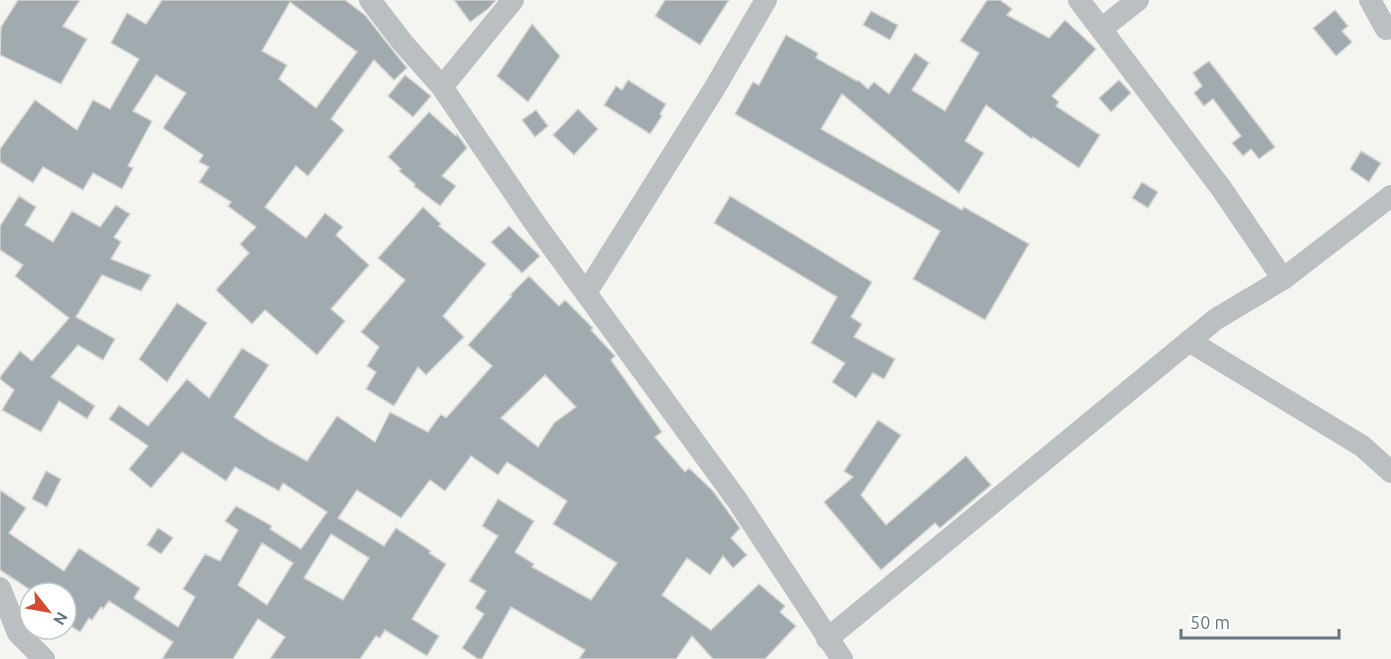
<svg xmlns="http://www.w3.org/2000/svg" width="1391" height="659" viewBox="0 0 1391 659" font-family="Ubuntu,sans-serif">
<rect width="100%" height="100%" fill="#f4f4f0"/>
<g fill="#a1aaae" stroke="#d5d5d3" stroke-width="1.5" fill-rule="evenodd">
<path d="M18,0h62l-17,26 24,13 -26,45 -61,-29 1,-28z"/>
<path d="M162,0h183l20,15 42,53 -13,12 -20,-20 -43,59 13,11 -36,46 -12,-10 -31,41 41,31 19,-25 18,14 -7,8 33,30 -38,44 14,12 -28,34 -52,-45 -13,14 -36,-34 33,-37 -9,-9 16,-17 -28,-21 3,-4 -32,-20 10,-15 -10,-5 4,-7 -40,-27 23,-35 -30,-18 -23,36 19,10 -24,45 5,2 -11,21 -29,-16 -10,17 -40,-23 -10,16 -33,-21v-13l35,-49 42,30 16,-30 17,9 29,-50 -28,-16 16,-30 19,11zM290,2l67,50 -41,56 -37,-29 8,-14 -25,-14z"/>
<path d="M454,0h42l-8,9 -18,13z"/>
<path d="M665,0h64l-29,45 -45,-29z"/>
<path d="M987,0h13l12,9 -5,6 42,23 16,-18 31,29 -44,47 7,6 -3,4 44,29 -21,33 -46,-31 -1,2 -46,-34 -21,36 19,12 -25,40 -117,-99 -21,35 141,81 2,-3 65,37 -44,76 -72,-41 27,-48 -205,-117 18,-32 6,3 27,-50 32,18 -2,5 41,23 1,-1 10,9 6,-7 15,12 26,-41 14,10 -17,27 33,21 34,-58 -19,-12z"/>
<path d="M1335,10l13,16 -6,5 10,11 -16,14 -23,-28z"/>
<path d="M871,11l27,14 -8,15 -27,-15z"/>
<path d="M532,24l28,32 -32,46 -31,-26z"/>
<path d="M1209,61l66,86 -16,12 -8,-10 -8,7 -11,-13 9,-7 -28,-37 -9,7 -10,-13 8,-7 -9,-13z"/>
<path d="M405,75l26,21 -18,21 -25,-21z"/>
<path d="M628,80l38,24 -6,10 2,2 -12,18 -46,-29 12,-19 6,4z"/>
<path d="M1119,80l12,13 -20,19 -12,-14z"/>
<path d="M578,109l20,20 -24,26 -21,-20z"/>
<path d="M536,110l12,16 -13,11 -13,-17z"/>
<path d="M429,112l27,24 1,-2 10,14 -25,28 14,10 -16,20 -26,-20 1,-2 -16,-13 2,-2 -13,-12z"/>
<path d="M1361,151l20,12 -12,19 -19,-13z"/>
<path d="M1142,182l16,10 -10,16 -16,-10z"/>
<path d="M19,196l17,11 -11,18 28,17 19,-31 28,16 16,-22 14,9 -16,23 7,5 -10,17 40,16 -10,16 -39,-16 -26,42 39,22 -12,21 -25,-15 -27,32 44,29 -8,13 -28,-18 -18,31 -39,-22 12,-20 -14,-11v-2l20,-26 12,10 37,-43 -54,-42 8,-11 -23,-15v-24z"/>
<path d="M730,196l142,86 -21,35 11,7 -8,13 41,22 -11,20 -11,-6 -17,25 -24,-16 13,-19 -34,-20 26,-46 -123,-74z"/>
<path d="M423,207l18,17 -2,2 47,38 -43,52 21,21 -38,38 -8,-8 -24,39 -28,-17 10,-17 -9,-6 12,-19 -18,-15 44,-52 -27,-22z"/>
<path d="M509,226l31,30 -18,17 -31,-31z"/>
<path d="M529,276l30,30 6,-6 28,28 -2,2 24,26 -4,4 51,72 -7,5 30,35 4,-4 24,23 27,37 -9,10 16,17 -14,13 -10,-12 -13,19 -23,-17 -25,37 49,35 48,-46 26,22 -5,6 16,14 -31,33h-52l-21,-23 -16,23h-97l6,-9 -74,-43 -29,52h-4l-16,-11 22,-34 -9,-6 11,-17 -17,-10 29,-45 -16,-10 16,-27 36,22 -19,31 19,12 -2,3 59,33 26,-37 -64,-39 14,-23 -60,-39 -9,13 -27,-19 -26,35 -15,-11 -29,38 -44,-28 -19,28 46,28 12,-18 35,23 -2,2 17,11 -34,55 27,17 -12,20 -42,-26 -5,8 -4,-2 -16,23h-90l15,-22 -27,-18 -25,40h-71l11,-17 -64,-41 -6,8 -2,-2 -9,13 -3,-2 -9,14 -14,-9v-30h-31l-35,-23v-80l26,18 -17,25 55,38 15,-23 61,40 -6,10 44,29 17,-30 -12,-8 22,-35 15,7 18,-31 -13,-9 11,-15 36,20 -2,3 31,20 26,-37 -44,-29 -4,8 -44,-24 -9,14 -44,-29 -31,36 -22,-19 19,-23 -39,-27 10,-14 29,21 39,-47 22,19 33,-50 27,17 -35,52 35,23 38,21 30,-45 38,26 15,-30 38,20 13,-18 5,4 46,-52 -24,-21 44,-49 -2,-1zM545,375l31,32 -22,16 -16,24 -37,-29zM331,534l38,24 -26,42 -39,-22zM262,543l31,20 -26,42 -29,-20z"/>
<path d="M177,303l30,20 -40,59 -28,-23z"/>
<path d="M878,420l23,15 -40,60 25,30 80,-69 25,29 -51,43 -5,-5 -54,47 -57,-68 29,-25 -9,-6z"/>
<path d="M46,471l15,8 -14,28 -15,-8z"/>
<path d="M158,528l15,10 -12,16 -14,-9z"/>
</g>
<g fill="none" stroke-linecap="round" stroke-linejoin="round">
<g stroke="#bbbfc2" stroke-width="22">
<path d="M370,0l33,43 39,44 92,135 203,278 105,159"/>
<path d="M1079,0l142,188 62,91"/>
<path d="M1370,0l16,29 5,-1"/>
<path d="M1101,29l37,-29"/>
<path d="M442,87l71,-87"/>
<path d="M586,293l128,-204 52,-89"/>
<path d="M1189,341l173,105 29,26"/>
<path d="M0,588l18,45 26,26"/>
<path d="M827,639l389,-320 67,-40 108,-83"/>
</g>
</g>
<g transform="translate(48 611) rotate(121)"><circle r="28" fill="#ffffff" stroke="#c1c8cc" stroke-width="1.5"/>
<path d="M0-4.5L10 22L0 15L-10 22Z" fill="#d54b2f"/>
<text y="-9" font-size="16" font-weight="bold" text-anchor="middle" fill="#65757f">N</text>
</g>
<path d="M1181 629v9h158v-9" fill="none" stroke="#65757f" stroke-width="3"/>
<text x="1190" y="629" font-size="18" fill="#65757f" stroke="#ffffff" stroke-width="4.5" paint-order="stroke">50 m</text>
</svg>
